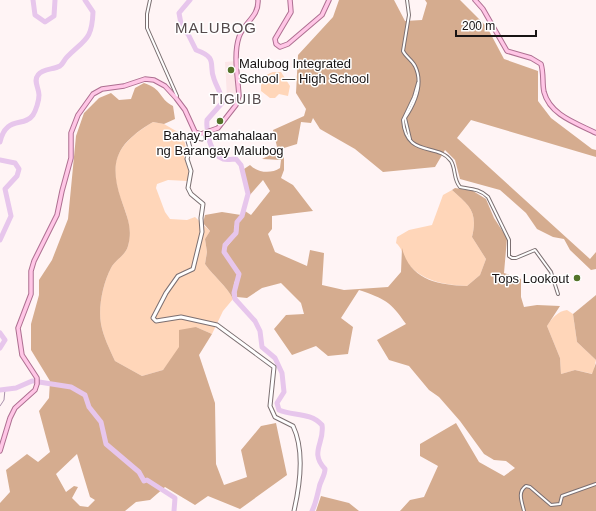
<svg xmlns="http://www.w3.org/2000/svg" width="596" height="511" viewBox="0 0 596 511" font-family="Arial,sans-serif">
<rect width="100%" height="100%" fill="#fff4f5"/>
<path fill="#fce6e8" d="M236,61l1,35 -10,1 -2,-35z"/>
<g fill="#ffd6b9">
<path d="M273,72h8l9,14 -2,10 -9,-2 -4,4h-5l-9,-7c0,-12 1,-15 12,-19z"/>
<path d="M153,122l11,2 19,11 3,13 -3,5 6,19 -1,9 -20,-1 -11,4 -1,4 9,24 5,7 17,1 8,-3 15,14 -5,8 2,13 -2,12c9,13 21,21 28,35l-10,12 -11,23 -16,-7 -33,43 -21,6 -27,-15c-5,-11 -12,-25 -14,-37 -3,-17 2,-41 10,-56 4,-8 15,-13 17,-22 4,-16 0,-28 -6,-44 -15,-40 -5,-58 31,-80z"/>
<path d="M452,190c18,16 26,22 20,47l14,22 -6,16 -13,11c-23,-1 -46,-5 -60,-24 -5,-7 -4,-13 -11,-19l1,-6 12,-7 23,-5 11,-30z"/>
<path d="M567,310l6,4 4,28 19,18 -3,14 -18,-4 -14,4 -1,-16 -13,-32c5,-8 11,-15 20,-16z"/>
</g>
<g fill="#d5ac8f" fill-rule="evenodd">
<path d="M339,0h55l11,21 17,-1 5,-17 -2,-3h35l27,27 17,32 34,12v30l13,17 41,31 4,1v7l-125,-37 -14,18 133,121 6,-7v17l-5,1 -21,-20 -6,-11 -11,-2 -16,-8 -11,-16 -26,-23 -40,-11 -5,-19 -10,-10 -10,17 -52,5 -28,-23 -35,-20 -7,-11 -2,5 -10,-1 -4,22 -13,4v22l-3,8 12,7 20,26 -41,5v13l-4,5 7,18 32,14 3,-16 14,3 -2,32 22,5 44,-3 13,-15 1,-24c8,32 36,37 65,38l13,-11 6,-16 -14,-22c6,-25 -2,-31 -20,-47l3,-2 18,3 13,8 8,19 13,20 -3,35 17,6v18l3,10 13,-2 23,1 -13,20 13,32 1,16 14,-4 17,4 4,-11v148h-196l10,-11 14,-3 14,-31 -18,-10v-12l36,-21 23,39 25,14 11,-8 -9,-7 -12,-1 -10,-6 -24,-33 -21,-24 -10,-7 -20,-24 -20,-6 -12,-20 29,-16c-16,-23 -21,-25 -47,-34l-18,28 12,9 -5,27 -20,2 -12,-10 -24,9 -18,-26 12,-14 18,-1 -3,-11 -20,-20 -19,5 -15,10 -10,-1 -1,-8 5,-14 -16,-23 1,-4 12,-15 1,-11 6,-11 6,4 19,-24 -7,-11 -14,16 -4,-13 -1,-14 6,-4c8,8 21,9 30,3l1,-8 -19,-1 16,-8 -5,-21 31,-14 2,-7 -10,-16 2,-38 35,-38z"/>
<path d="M144,83c19,6 14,15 29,23l2,13 -11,5 -11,-2c-35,21 -45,38 -32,77 6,18 12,29 7,47 -2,9 -13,14 -17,22 -8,15 -13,39 -10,56 2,12 9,26 14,37l27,15 21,-6 16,-23v-17l17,-3 16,7 -13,21 16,48 1,61 8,21 23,-8 -6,-27 20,-24 15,-3 11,52 -47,34 -32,-13 -13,9 -30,-18 -15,13 -14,2 -11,9h-125v-8l10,-11 -4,-22 21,-16 11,8 12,-10 -11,-41 10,-13 1,-17 -19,-31v-26l8,-29v-15l13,-20 16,-41 8,-83 8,-23 15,-15 12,-5 8,7 12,-1 4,-11zM77,454l13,43 5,3 -7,7 -8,-1 -8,-8 6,-11 -4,-1 -8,6 -10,-18z"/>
<path d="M222,212l19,3 -7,12 1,6 -11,12 -1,7 16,22 -5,9 -1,16c-7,-14 -19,-22 -28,-35l2,-12 -2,-13 5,-8 -7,-8 2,-8z"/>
<path d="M596,295v65l-19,-18 -4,-28z"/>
<path d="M321,496l28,7 10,8h-43z"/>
</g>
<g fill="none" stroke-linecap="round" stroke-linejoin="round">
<g stroke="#a991ab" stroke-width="1">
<path d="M0,161h1"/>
<path d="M0,406l4,-6 1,-11"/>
</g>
<g stroke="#e7c6ec" stroke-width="5">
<path d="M33,0l2,15 10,7 9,-6 1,-16"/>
<path d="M190,0l-11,13 3,16 6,5 8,16c23,8 12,15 18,29 3,9 8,14 8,24l-15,17c-1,12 3,34 16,39 4,1 9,0 13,0l5,6 7,29 -6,22 -5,6 -1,11 -11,12 -1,7 15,22 -5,19 1,6 20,22 5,10 2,16 13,11 7,15 2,19 -7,11 2,7c14,6 31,2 43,15 3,18 -13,27 3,44 0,7 -5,12 -6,19 -2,8 -3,15 -7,23"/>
<path d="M0,142c6,-27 24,-14 33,-27 3,-5 6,-14 6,-20 0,-7 -6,-14 -1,-20 5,-7 15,-5 22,-9 3,-2 4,-6 7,-9 18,-18 25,-17 26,-45l-8,-12"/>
<path d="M0,160l15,3 4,6 -2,7 -12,13 6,27 -11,24"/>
<path d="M0,333l5,7 -5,8"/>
<path d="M39,382l32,5 14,8 4,12 12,15 5,22 33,28 5,9 3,-1 28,18 -1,13"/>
<path d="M0,390l16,-2 16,-7h4"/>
</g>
<defs>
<g id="minor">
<path d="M150,0l-3,14v14l30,68"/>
<path d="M407,0l2,15 -6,36c3,6 9,9 12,15 9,18 0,37 -10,52l5,21"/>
<path d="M418,83l-4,14 -11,23c3,39 35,22 48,41 5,8 2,18 9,26 11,2 20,2 28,10l21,43v16l3,2h4l19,-8 16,22 7,22"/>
<path d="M524,511c-2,-9 -7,-19 2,-25l4,1 21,18 9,-1 2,-8 34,-12"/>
</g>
<path id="tertiary" d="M201,134l1,5 -11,-2 -3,4 2,7 -3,11 4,12 -3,17 3,6 12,10 -2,14 1,14 -9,37 -15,7 -12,17 -13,25 3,3 25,-4 36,8 57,42 -4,39 5,11 18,9c12,25 7,59 1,85"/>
<g id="primary">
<path d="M290,0l1,12 -16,27 1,5 4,3 8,-3 34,-29 7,-15"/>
<path d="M475,0l8,9 24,42 24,7 10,6c3,10 1,19 3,28 6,23 32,31 52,41"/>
<path d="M0,451l10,-33 5,-10 20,-18 2,-6v-6l-15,-23 -4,-27 13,-34v-23l3,-10 23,-46 5,-24 9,-33v-25l7,-18 15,-21 9,-5 22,-3 21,-7 9,1 11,6 11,12 9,12 10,22 6,2 17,-6 18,-23 3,-9c-1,-18 -6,-41 0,-59 5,-15 20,-20 19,-37"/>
</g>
</defs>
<use href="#minor" stroke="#7b6f71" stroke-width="4"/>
<use href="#tertiary" stroke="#7b6f71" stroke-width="5"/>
<use href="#primary" stroke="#ae6f91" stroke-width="5.5"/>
<use href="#minor" stroke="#fff" stroke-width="2"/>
<use href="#tertiary" stroke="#fff" stroke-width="3"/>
<use href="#primary" stroke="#ffc6e6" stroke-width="3.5"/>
</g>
<g fill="#537329" stroke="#fff" stroke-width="1.5">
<circle cx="231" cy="70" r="4"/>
<circle cx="220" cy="121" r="4"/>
<circle cx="577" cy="278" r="4"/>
</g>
<g text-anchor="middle" stroke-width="3" stroke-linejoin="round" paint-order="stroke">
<g font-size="13" fill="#181414" stroke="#fff" text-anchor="start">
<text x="239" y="68">Malubog Integrated<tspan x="239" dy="15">School — High School</tspan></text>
<text x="220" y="140" text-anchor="middle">Bahay Pamahalaan<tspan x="220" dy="15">ng Barangay Malubog</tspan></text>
<text x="569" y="283" text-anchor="end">Tops Lookout</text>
</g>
<g font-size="14" letter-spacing="1" fill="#554a4c" stroke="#fff">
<text x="236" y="104">TIGUIB</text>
</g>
<g font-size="15" letter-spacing="1" fill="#554a4c" stroke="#fff">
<text x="216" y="33">MALUBOG</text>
</g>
</g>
<path d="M456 30v6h80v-6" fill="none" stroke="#181414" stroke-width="2"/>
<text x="462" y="30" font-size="12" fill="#181414" stroke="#ffffff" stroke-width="3" paint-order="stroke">200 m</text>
</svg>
